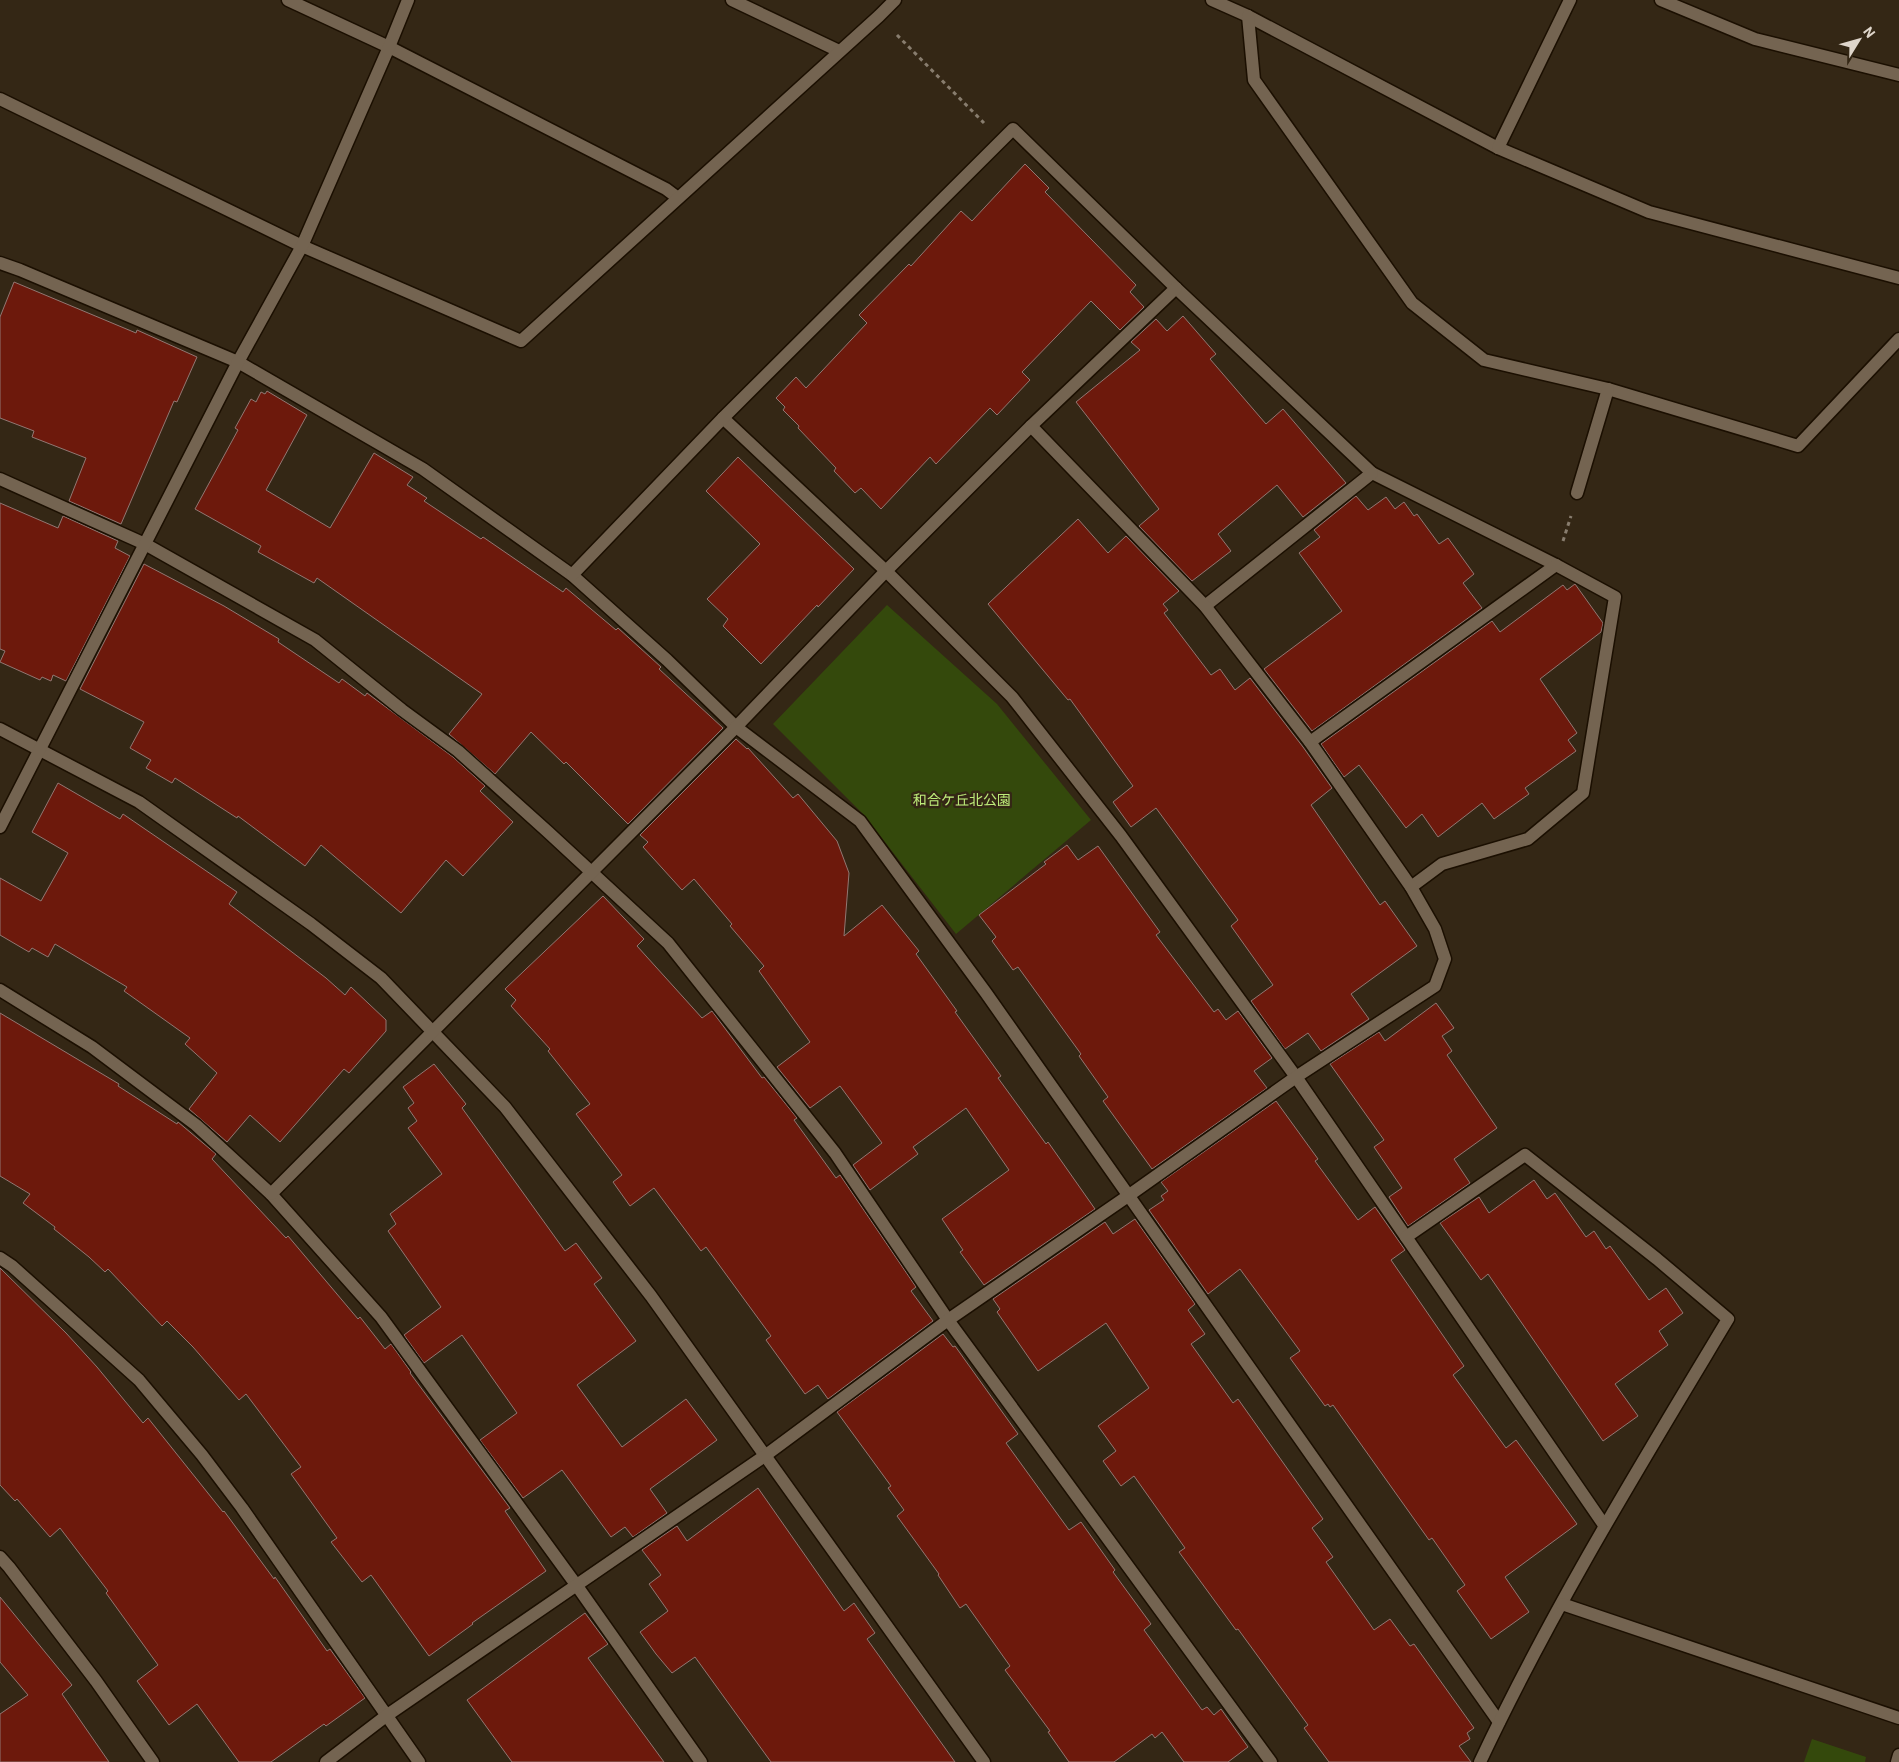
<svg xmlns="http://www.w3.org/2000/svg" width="1899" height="1762" viewBox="0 0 1899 1762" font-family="Barlow,'Noto Sans JP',sans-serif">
<rect width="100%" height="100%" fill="#342715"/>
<g fill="#34490c">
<path d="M887,605l110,99 94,116 -135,114 -92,-119 -91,-91z"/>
<path d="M1812,1739l54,18 -1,5h-61z"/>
</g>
<g fill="#6d190c" stroke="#927772">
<path d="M1025,164l24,24 -4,4 91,93 -6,7 14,15 -24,23 -29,-29 -69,71 8,8 -33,35 -7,-7 -54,56 -6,-7 -49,52 -20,-21 -6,5 -21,-22 2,-3 -38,-40 1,-2 -16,-16 2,-3 -9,-9 20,-21 10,11 61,-65 -8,-8 50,-51 2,2 50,-55 11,10z"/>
<path d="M14,282l122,51 1,-3 60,27 -20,45 -3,-1 -53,123 -52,-23 17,-43 -54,-21 2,-6 -34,-13v-101z"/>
<path d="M1183,316l33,38 -6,5 56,65 17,-15 63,74 -43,34 -26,-32 -59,49 13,17 -39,30 -53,-55 20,-17 -83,-107 64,-52 -9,-8 25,-23 11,12z"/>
<path d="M267,391l40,24 -41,75 64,38 44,-75 39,24 -6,8 20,13 -3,3 57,38 2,-2 80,55 3,-4 50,42 2,-2 43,39 -2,2 64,59 -95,96 -62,-62 -2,2 -33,-32 -36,42 -46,-40 33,-40 -165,-116 -3,5 -56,-31 3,-6 -66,-37 43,-79 -3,-2 16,-29 5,3 5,-10 4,2z"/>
<path d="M738,457l116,112 -36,38 -1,-2 -56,59 -38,-38 5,-7 -21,-20 53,-55 -54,-53z"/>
<path d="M1356,496l12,14 18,-13 9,12 9,-7 10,14 3,-2 22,30 9,-6 26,36 -11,9 19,25 -170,123 -48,-62 78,-58 -43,-58 21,-16 -6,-7z"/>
<path d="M0,503l58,25 5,-12 55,25 -3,7 15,8 -64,125 -13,-6 -2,6 -9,-4 -2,3 -40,-18 5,-11 -5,-2z"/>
<path d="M1078,519l30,34 18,-17 53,55 -16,13 5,6 -4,3 47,62 9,-6 15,21 15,-12 53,69 29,41 -21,17 69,100 5,-4 32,45 -66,48 18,25 -48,32 -13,-18 -23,16 -34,-48 22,-16 -42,-59 7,-6 -82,-112 -25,19 -18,-25 20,-16 -63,-87 -2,1 -80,-96z"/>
<path d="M144,564l80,42 55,33 -1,3 61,41 3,-4 23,17 2,-3 86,64 32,29 -5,5 33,31 -50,54 -17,-16 -45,53 -80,-68 -16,21 -67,-50 -1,2 -62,-40 -3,5 -26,-15 5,-8 -21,-12 14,-26 -64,-33z"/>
<path d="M1575,584l28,39 -2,9 -61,47 37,54 -9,7 8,11 -51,37 4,6 -35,25 -12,-16 -44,34 -16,-23 -16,14 -47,-63 -15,12 -23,-33 171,-123 8,11 63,-47 4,5z"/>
<path d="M736,739l11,10 1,-1 45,50 5,-4 39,47 12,32 -5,63 38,-31 37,46 -3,3 41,57 -2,1 46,64 -3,2 48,66 2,-2 47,67 -111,76 -24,-33 3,-2 -21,-31 67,-49 -43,-62 -53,39 5,7 -48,36 -17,-25 29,-22 -42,-57 -30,22 -33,-41 33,-25 -51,-71 5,-5 -34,-40 2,-2 -38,-45 -12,11 -39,-43 5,-5 -8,-7z"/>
<path d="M58,783l62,36 3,-5 114,78 -8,12 97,74 19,17 6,-8 35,33v11l-37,42 -5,-4 -64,73 -30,-27 -23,27 -38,-33 28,-36 -32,-29 5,-6 -66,-47 3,-4 -72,-43 -7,13 -16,-9 -3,4 -29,-17v-57l41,23 27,-48 -36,-21z"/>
<path d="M1067,845l11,15 20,-14 62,86 -4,3 58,77 4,-3 8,11 12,-9 34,47 -18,13 13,17 -115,81 -49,-68 5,-4 -29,-41 2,-2 -63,-87 -5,3 -21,-29 4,-4 -17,-22 67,-51 -2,-2z"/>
<path d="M603,896l41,43 -7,7 65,72 10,-7 50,67 2,-1 33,41 -3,2 42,58 4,-3 76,112 -5,4 22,30 -105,78 -10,-14 -13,9 -39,-54 5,-4 -65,-89 -5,4 -47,-63 -24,18 -17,-24 9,-7 -46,-61 14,-10 -42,-53 2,-2 -39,-43 5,-6 -11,-11z"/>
<path d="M1436,1003l18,25 -12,8 10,15 -5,4 50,73 -43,31 16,24 -62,43 -19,-29 13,-9 -28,-41 10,-7 -54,-76 49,-32 6,9z"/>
<path d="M0,1013l119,71 -1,2 59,38 1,-2 38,32 -4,5 74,79 2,-2 70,83 2,-2 25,32 6,-5 20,28 -1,1 100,135 -5,3 41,60 -74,52 1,1 -44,32 -58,-81 -9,7 -31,-40 6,-4 -46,-64 10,-7 -55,-73 -7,6 -46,-53 -26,-26 -5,5 -54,-57 -3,3 -16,-15 -35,-28 1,-2 -32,-24 7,-9 -30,-18z"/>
<path d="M434,1064l32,40 -4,4 103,143 11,-8 26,35 -8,6 42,57 -59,44 45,62 64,-48 31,41 -67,49 17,24 -34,24 -8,-10 -14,10 -49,-67 -39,28 -43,-58 37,-27 -55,-78 -38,28 -20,-28 37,-28 -53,-76 8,-7 -6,-10 52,-40 -34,-46 9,-7 -9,-13 6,-5 -11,-16z"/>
<path d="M1276,1101l42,58 -3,2 43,59 17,-13 30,43 -14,10 73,106 -11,9 53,73 10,-8 61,84 -72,53 24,35 -38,27 -34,-48 8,-6 -33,-47 -3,2 -96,-135 -3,2 -2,-3 -3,2 -35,-48 10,-7 -60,-82 -32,25 -59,-84 15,-10 -3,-4 7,-5 -7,-9z"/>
<path d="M1534,1180l13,19 8,-6 31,44 8,-6 12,18 4,-3 39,54 17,-12 17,25 -24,18 9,14 -53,39 23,32 -35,25 -115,-167 -7,6 -41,-57 39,-26 10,16z"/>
<path d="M1135,1219l60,85 -7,6 17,24 -14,10 42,59 5,-4 85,120 -11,9 21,29 -7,5 48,68 16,-11 20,27 4,-2 60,84 -7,5 3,6 -11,7 12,16h-142l-25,-34 4,-3 -70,-96 -2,1 -57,-78 6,-4 -51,-72 -13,10 -18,-25 13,-10 -18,-25 51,-38 -43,-65 -68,48 -41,-59 3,-3 -7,-10 112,-77 8,12z"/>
<path d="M0,1268l66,65 31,34 46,56 5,-5 75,94 1,-1 50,68 1,-2 52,74 3,-2 35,49 -39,28 -2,-2 -53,38h-32l-42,-58 -28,21 -32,-44 21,-16 -52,-72 2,-2 -48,-63 -10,9 -33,-38 -2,2 -15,-16z"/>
<path d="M943,1334l10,13 2,-1 63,88 -12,9 63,87 12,-8 34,48 -2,2 38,52 -7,6 58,80 5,-3 7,8 7,-6 27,38 -20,15h-44l-22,-30 -7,6 -3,-4 -38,28h-45l-21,-30 2,-1 -45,-61 5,-4 -44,-62 -6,4 -22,-33 1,-1 -42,-58 7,-6 -16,-22 3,-2 -54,-74z"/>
<path d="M758,1488l86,123 10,-8 21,30 -8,6 88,123h-184l-76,-105 -23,16 -16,-19 -16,-22 28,-21 -19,-27 12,-9 -19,-25 35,-24 10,15z"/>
<path d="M0,1597l72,88 -10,9 47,68h-109v-48l28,-19 -28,-33z"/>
<path d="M585,1613l23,31 -20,14 76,104h-152l-45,-62z"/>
</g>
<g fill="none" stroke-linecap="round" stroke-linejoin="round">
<defs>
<g id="street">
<path d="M288,0l101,47 277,142 12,9"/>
<path d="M732,0l107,51"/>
<path d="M1212,0l36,16 250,132 151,64 250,66"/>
<path d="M1661,0l94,39 144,36"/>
<path d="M1248,16l6,64 158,223 72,57 124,29 190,57 101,-107"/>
<path d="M0,99l302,147 219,95 358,-325 16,-16"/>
<path d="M1498,148l72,-148"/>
<path d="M0,263l20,7 218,92 185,107 149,106 95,85 69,67 124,94 126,172 513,729"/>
<path d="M723,418l163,153 126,126 109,139 175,241 308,448"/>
<path d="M0,479l145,65 170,96 87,70 56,41 90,81 120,111 167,210 113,167 323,442"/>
<path d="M1577,493l31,-104"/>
<path d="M572,575l151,-157 290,-289 163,159 196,185 184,92 59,32 -32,196 -55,46 -86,25 -31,23"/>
<path d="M1205,606l167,-133"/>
<path d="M0,729l139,73 172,122 70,54 124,129 146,189 333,466"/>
<path d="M1310,742l246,-177"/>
<path d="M0,827l238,-465 64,-116 87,-199 19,-47"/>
<path d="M0,990l92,57 104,78 75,69 110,123 196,269 124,176"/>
<path d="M271,1194l465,-467 150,-156 145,-145 145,-138"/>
<path d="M1406,1237l119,-82 132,104 71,60c-87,145 -176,290 -248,443"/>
<path d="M0,1258l12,8 127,114 63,75 40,53 177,254"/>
<path d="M0,1557l9,10 87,114 57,81"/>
<path d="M1562,1604l337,114"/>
<path d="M326,1762l60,-46 380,-261 182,-135 180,-124 168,-119 139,-91 10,-27 -10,-30 -24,-42 -101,-145 -105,-136 -174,-180"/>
<path d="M1897,1762l2,-7"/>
</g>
</defs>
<use href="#street" stroke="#1b0f01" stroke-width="15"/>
<g stroke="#887d6e" stroke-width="3" stroke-dasharray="4 4" stroke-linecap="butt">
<path d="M897,35l87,88"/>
<path d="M1563,541l8,-25"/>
</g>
<use href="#street" stroke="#746451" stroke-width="12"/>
</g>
<g text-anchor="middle" stroke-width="5" stroke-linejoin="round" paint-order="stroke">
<g font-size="14" fill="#bdeb79" stroke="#342715">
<text x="962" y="805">和合ケ丘北公園</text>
</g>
</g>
<g transform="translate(1859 40) rotate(53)" stroke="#342715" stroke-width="4" paint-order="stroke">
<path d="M0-4L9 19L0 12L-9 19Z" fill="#dfd6cb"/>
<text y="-8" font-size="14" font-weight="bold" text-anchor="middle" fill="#dfd6cb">N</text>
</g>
</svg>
